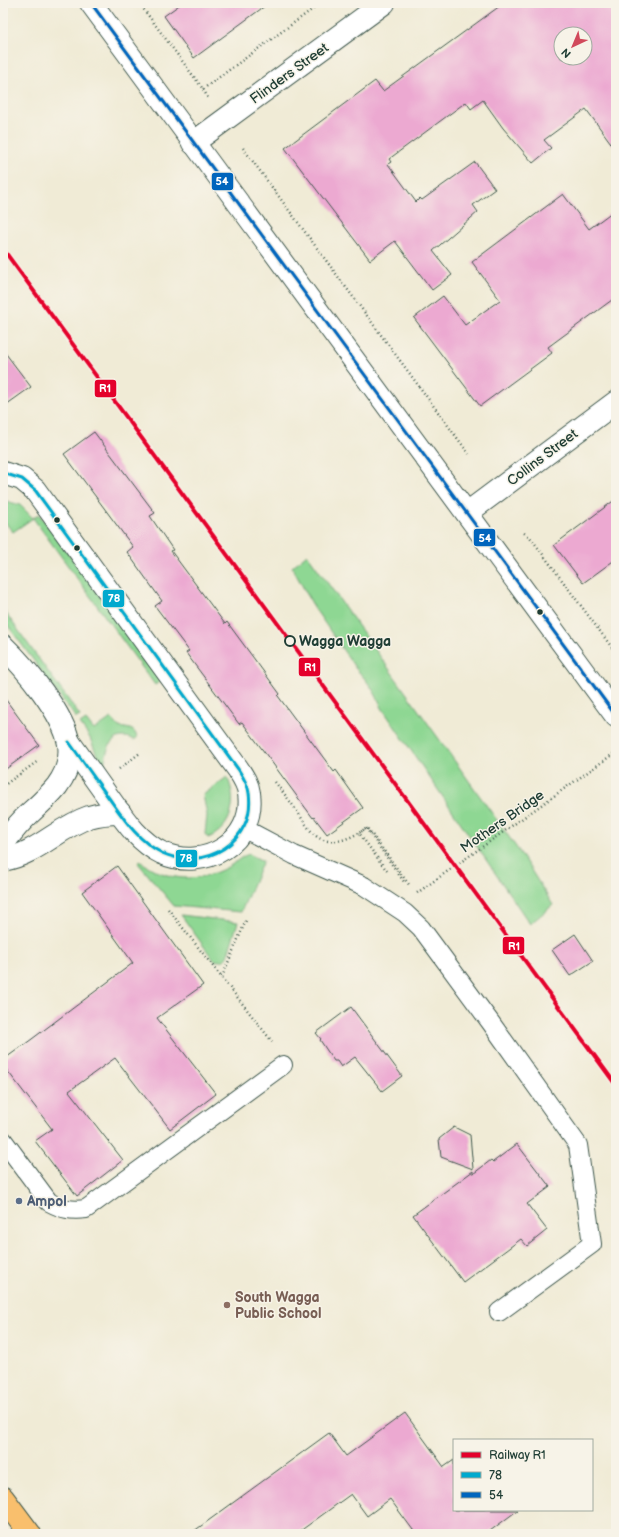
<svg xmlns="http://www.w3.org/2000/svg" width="619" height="1537" viewBox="0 0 619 1537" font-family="'Balsamiq Sans',sans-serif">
<rect width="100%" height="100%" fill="#f7f3e8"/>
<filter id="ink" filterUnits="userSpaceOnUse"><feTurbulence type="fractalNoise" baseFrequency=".025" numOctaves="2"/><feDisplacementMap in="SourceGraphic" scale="8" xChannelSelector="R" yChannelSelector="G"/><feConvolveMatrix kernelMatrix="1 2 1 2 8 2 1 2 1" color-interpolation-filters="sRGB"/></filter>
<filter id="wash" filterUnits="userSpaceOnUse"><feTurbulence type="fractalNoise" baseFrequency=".012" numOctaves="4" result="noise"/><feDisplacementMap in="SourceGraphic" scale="16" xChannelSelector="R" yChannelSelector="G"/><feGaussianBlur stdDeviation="0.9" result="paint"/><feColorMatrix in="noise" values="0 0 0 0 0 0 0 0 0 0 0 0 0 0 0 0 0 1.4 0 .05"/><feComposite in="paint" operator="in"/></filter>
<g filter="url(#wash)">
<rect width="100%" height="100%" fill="#f0ebd6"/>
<g fill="#8ed793" stroke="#568a64">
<path d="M3,500l17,5 13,13 6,-4 123,166 -7,5 -122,-167 -20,14 -10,-12z"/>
<path d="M307,554l212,297 34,54 -23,19 -148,-216c-6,-15 -15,-28 -26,-39l-41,-60 -23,-42z"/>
<path d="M3,609l77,107 -4,2 -73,-99z"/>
<path d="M111,718l8,9c8,2 16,0 18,11l-3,2c-3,-1 -6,-3 -9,-3 -16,-1 -19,17 -21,28l-8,-12 -6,-15 -10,-14 6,-4 8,10z"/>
<path d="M227,777c11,22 6,51 -19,61l-3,-4 2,-19 -4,-20z"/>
<path d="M249,854l14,7 -22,51 -67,-6 -36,-43 2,-2c29,21 57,22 88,6 7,-4 14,-11 21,-13z"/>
<path d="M181,915l57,7 -11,35 -3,3 -7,1 -4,-2z"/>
</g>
<g id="blocks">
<g fill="#eca9d1" fill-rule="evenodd">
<path d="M182,3h87l-75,55 -30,-42z"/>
<path d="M504,3h112v147l-30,-41 -42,31 7,8 -18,15 -30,-35 -20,-28 -12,9 -5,-7 -77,57 2,3 -3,2 28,38 4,-4 2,2 53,-38 20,27 -22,16 5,7 -45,39 19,24 -20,15 -37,-49 -25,19 -85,-112 90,-67 8,10zM561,34h24v24h-24z"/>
<path d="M563,194l26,35 27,-20v88l-68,50 4,6 -72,53 -66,-88 29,-22 22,29 35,-25 -28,-38z"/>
<path d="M3,350l28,37 -28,20z"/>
<path d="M94,432l61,81 -5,3 23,34 -2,1 54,73 2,-2 53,72 -2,2 56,76 2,-2 27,38 -36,26 -13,-17 -1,1 -71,-96 -3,2 -53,-71 3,-2 -34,-45 7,-5 -35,-49 6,-5 -69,-93z"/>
<path d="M616,499v60l-33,24 -29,-38z"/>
<path d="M3,696l36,49 -36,26z"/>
<path d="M117,866l86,119 -46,33 59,76 -46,35 -55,-71 -46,33 54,69 -46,36 -42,-55 17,-12 -49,-64v-5l29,-21 101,-76 -51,-71z"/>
<path d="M575,934l18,27 -23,15 -18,-26z"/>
<path d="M351,1007l51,69 -20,15 -27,-34 -14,10 -4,-6h-3l-14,-21 1,-1 -5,-6z"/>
<path d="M454,1127l16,8 3,34 -32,-12 -2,-18z"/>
<path d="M517,1144l33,43 -23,17 20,26 -20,16 -6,-7 -58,43 -50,-67 60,-44v3l18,-14 2,2z"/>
<path d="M405,1413l39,54 10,-7v50h64l-32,24h-70l-26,-35 -23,17 -16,-22 -55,40h-106l139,-101 17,23z"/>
</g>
</g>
</g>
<g filter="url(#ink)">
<use href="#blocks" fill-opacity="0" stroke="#3e574c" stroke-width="1"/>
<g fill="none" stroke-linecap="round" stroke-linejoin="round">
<defs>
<g id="service">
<path d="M243,828l51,27 70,31 41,27 16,15 70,95 87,122 14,99 -93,68"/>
<path d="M3,1140l46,62c13,7 22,9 37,7l197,-144"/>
</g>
<g id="minor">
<path d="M193,143l191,-140"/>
<path d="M3,473l19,6 13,11 203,279c5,8 10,15 11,24 7,49 -45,79 -87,60 -25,-12 -40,-37 -56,-59 -12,-17 -25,-35 -37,-52"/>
<path d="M467,513l149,-111"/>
<path d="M3,646c22,21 61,68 66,98 2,15 -3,30 -12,42 -8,10 -17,18 -26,26 -11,10 -20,21 -28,32"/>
<path d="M3,860c36,-7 54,-32 86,-43 10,-3 20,-4 31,-4"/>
</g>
<path id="tertiary" d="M91,3l525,713"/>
<path id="trunk" d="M3,1498l27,36"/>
</defs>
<use href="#service" stroke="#3e574c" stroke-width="20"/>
<use href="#minor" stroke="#3e574c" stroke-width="24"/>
<use href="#tertiary" stroke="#3e574c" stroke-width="24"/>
<use href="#trunk" stroke="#3e574c" stroke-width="24"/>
<g stroke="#3e574c" stroke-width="2.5" stroke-dasharray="1 3" stroke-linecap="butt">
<path d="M139,3l64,86 5,9"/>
<path d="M203,89l118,-86"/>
<path d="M243,148l226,306"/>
<path d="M524,533l6,4 86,116"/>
<path d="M119,769l21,-16"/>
<path d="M275,782c7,9 15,19 22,29 6,9 11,18 19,25 16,12 37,1 51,-8l43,58"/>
<path d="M3,786l35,-25"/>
<path d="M387,871l-28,-38 7,-5 39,55"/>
<path d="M417,893l199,-141"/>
<path d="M168,909l106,135"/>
<path d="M222,977l25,-59"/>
</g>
<use href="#service" stroke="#fff" stroke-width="18"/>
<use href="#minor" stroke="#fff" stroke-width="22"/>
<use href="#tertiary" stroke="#fff" stroke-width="22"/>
<use href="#trunk" stroke="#f9bf6d" stroke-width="22"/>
<defs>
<path id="bus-1" d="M3,473l19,6 13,11 203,279c5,8 10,15 11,24 7,49 -45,79 -87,60 -25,-12 -40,-37 -56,-59 -12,-17 -25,-35 -37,-52"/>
<path id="bus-2" d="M91,3l525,713"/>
</defs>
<use href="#bus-1" stroke="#f7f3e8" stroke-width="6"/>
<use href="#bus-2" stroke="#f7f3e8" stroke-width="6"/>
<use href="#bus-1" stroke="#00a9ce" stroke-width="3"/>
<use href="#bus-2" stroke="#0065bd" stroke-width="3"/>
<defs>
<path id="rail-1" d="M3,249l613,836"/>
</defs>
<use href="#rail-1" stroke="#f7f3e8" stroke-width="7"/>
<use href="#rail-1" stroke="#e4002b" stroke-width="4"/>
</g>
</g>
<g fill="#1f3d34" stroke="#f7f3e8" stroke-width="1.5">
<circle cx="57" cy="520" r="3.5"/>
<circle cx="77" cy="548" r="3.5"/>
<circle cx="540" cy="612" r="3.5"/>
</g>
<circle fill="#f7f3e8" stroke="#1f3d34" stroke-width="2" cx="290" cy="641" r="5"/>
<circle fill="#5c6f8a" stroke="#f7f3e8" stroke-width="1.5" cx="19" cy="1201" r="4"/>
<circle fill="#8d6e63" stroke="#f7f3e8" stroke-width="1.5" cx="227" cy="1305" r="4"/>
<g text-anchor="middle" stroke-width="3" stroke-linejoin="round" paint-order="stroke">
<g font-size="14" fill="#1f3d34" stroke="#f7f3e8">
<text transform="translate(289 73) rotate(-36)" y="5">Flinders Street</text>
<text transform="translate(542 457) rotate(-37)" y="5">Collins Street</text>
<text transform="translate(502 821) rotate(-35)" y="5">Mothers Bridge</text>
</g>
<g font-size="14" font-weight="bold" fill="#1f3d34" stroke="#f7f3e8" text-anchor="start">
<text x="299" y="646">Wagga Wagga</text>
</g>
<g font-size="14" font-weight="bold" fill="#4e5e75" stroke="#f7f3e8" text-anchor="start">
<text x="27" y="1206">Ampol</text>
</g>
<g font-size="14" font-weight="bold" fill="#785e54" stroke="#f7f3e8" text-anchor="start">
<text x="235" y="1302">South Wagga<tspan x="235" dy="16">Public School</tspan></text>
</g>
</g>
<g stroke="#f7f3e8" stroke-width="1.5">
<rect x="211" y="172" width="23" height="19" rx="4" fill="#0065bd"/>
<rect x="94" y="379" width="23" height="19" rx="4" fill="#e4002b"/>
<rect x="473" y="528" width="23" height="19" rx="4" fill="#0065bd"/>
<rect x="102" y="589" width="23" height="19" rx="4" fill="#00a9ce"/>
<rect x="298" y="657" width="23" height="20" rx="4" fill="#e4002b"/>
<rect x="175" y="849" width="23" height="19" rx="4" fill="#00a9ce"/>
<rect x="502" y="936" width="23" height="19" rx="4" fill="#e4002b"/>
</g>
<g font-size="11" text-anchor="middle" font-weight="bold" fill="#fff">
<text x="222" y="185">54</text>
<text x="105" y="392">R1</text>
<text x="485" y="542">54</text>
<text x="114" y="602">78</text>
<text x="310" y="671">R1</text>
<text x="186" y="862">78</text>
<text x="514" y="950">R1</text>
</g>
<rect width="619" height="1537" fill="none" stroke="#f7f3e8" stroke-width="16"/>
<rect x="453" y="1439" width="140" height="72" fill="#f7f3e8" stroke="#a1aaa0"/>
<rect x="461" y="1452" width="20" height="6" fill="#e4002b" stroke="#a1aaa0"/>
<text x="489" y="1459" font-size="12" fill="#1f3d34">Railway R1</text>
<rect x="461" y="1472" width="20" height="6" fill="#00a9ce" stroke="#a1aaa0"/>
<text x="489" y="1479" font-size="12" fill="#1f3d34">78</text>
<rect x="461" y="1492" width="20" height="6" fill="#0065bd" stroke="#a1aaa0"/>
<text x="489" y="1499" font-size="12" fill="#1f3d34">54</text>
<g transform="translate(573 46) rotate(224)"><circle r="19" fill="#f7f3e8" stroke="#a1aaa0"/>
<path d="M0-3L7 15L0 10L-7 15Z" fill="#d1495b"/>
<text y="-6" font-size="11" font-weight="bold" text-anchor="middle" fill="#1f3d34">N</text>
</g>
</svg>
